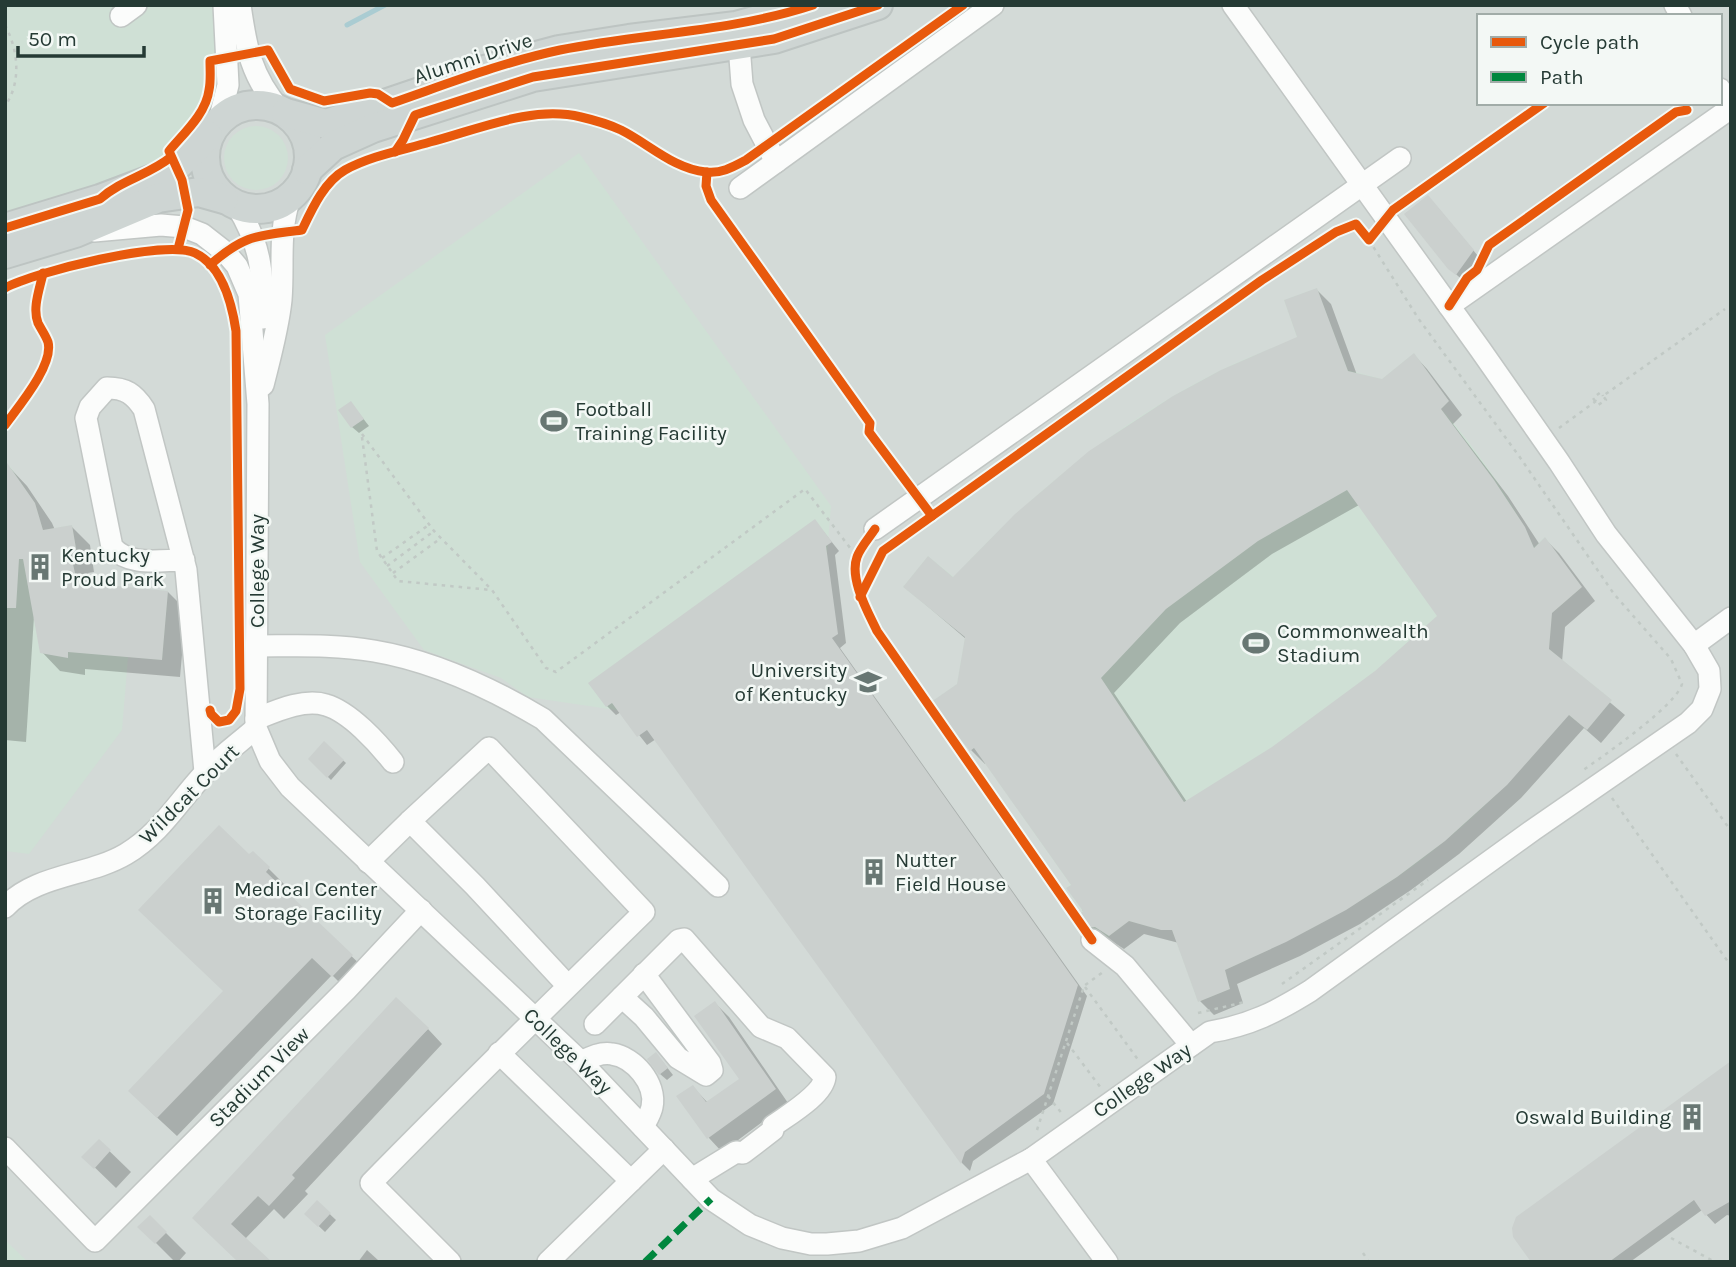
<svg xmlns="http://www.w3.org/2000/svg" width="1736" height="1267" viewBox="0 0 1736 1267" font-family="Karla,sans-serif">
<rect width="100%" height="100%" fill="#e4e9e7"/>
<path fill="#d3dad7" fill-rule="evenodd" d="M5,5h1726v1257h-1726zM1479,16h241v87h-241z"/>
<g fill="#cfe0d5">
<path d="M5,5h211l3,76 -6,26 -32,39 -21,18 -155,52z"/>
<circle cx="256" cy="158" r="32"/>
<path d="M579,153l252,353 -10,118 -185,89 -108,-16 -27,-19 -77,-28 -64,-88 -35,-227z"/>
<path d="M1317,288l31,82 34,9 32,-26 35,48 -8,8c33,36 73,93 93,138l11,-10 37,50 -30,26 -3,36 63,51 -25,30 -47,-38 -5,7 26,25c-36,41 -73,82 -116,117 -66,55 -142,94 -220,129l5,19 -32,13 -26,-72h-11l-32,-9 -30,23 -20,-29 3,-4 -16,-23 4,-4 -96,-136 -4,3 -39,-49 26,-18 8,-47 -62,-50 25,-31 26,21c76,-83 164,-155 265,-206 19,-10 40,-17 60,-26l27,19 -22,-64z"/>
<path d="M10,466l25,37 8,27 29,-5 5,29 -6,2 6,26 91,9 -6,69 -34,-3 -6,73 -93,124 -24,-3v-381z"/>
<path d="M5,1240l23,22h-23z"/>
</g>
<g fill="#0003" fill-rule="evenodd">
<path d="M1438,208l45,54 -16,22 -18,-16z"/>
<path d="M1317,290l14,14 26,71 25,6 32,-26 13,14 35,46 -9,9 55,72 32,49 5,-6 14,14 36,48 -30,26 -3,35 63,53 -24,28 -17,-15 -63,70 -62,56 -48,36 -51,34 -60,32 -63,28 6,19 -29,12 -14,-14 -21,-58 -35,-9 -20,15 -14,-9 -7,1 -14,-14 -16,-42 -87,-122 -1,1 -14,-14 -12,-65 7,-46 -61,-52 48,-7 346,-242zM1359,505l80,112 -63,55 -103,76 -86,54 -73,-109 66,-70 92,-69z"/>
<path d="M351,403l18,23 -10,7 -7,-6z"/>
<path d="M10,468l17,18 25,37 3,7 17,-3 18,18 4,27 -6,1 3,12 77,7 18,18 -6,67 -95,-8v6l-25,-4 -18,-19 -8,-36 -8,126 -21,-2v-268z"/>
<path d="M815,521l24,30 -4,4 11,88 -6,5 247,348 -34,108 -80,57 -3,10 -8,-8 -306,-424 -9,6 -26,-33 -5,3 -9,-9z"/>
<path d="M324,743l22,20 -15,17 -21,-21z"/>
<path d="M253,853l35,35 -3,4 86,83 -19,20 -20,-20 -155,161 -28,-26 76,-118 24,-135z"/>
<path d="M715,1003l14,14 59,86 -66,49 -13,-14 -16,-51 15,16 33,-24z"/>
<path d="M428,1029l14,15 -137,147 3,3 -24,25 -10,-10 -29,30 -36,-6z"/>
<path d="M662,1061l11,14 -6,5 -7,-6z"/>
<path d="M1731,1063v153l-4,-1 -12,9 -13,-14 -72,52h-97z"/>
<path d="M99,1141l32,31 -15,16 -32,-31z"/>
<path d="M317,1202l19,18 -11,12 -19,-18z"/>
<path d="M150,1217l36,36 -8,9h-3l-35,-35z"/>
<path d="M367,1250l12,11v1h-21z"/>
</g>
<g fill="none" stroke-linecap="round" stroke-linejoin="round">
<path stroke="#aaccd2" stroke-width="5" d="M347,25l38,-20"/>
</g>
<g fill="#cbd0ce" fill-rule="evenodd">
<path d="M1428,195l46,55 -18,25 -8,-6 -44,-55z"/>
<path d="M1317,288l31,83 34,8 32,-26 35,48 -8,8 53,71 31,47 9,21 11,-11 37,50 -30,26 -3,36 63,51 -25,30 -18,-15 -62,70 -62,56 -48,36 -51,33 -60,32 -61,28 5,19 -32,13 -26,-72h-11l-32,-9 -20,15 -14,-9 -7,1 -9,-13 4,-4 -17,-23 5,-3 -97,-137 -4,3 -39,-49 26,-18 8,-47 -62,-50 25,-31 25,21 62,-63 74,-63 84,-55 48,-26 76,-33 -13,-37zM1347,490l90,126 -62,55 -103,76 -88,55 -83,-124 65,-69 92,-68z"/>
<path d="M351,401l13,18 -13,9 -13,-18z"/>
<path d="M5,460l30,43 8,27 29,-5 5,29 -6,1 6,27 91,9 -6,69 -94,-8v6l-28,-5 -17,-94h-4l-3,49h-11z"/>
<path d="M815,519l17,23 -6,4 12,88 -6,4 246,347 -34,109 -79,58 -4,12 -314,-434 -10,7 -25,-34 -6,4 -18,-24z"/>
<path d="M324,741l20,19 -17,18 -19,-19z"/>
<path d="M219,825l30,29 4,-3 17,16 -4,5 87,83 -21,22 -20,-19 -155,160 -29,-27 95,-100 -85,-81z"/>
<path d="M396,997l33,31 -137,147 3,3 -26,28 -11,-10 -27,28 41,38h-34l-46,-44z"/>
<path d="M715,1001l61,88 -69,50 -31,-43 17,-11 13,17 33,-23 -45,-63z"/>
<path d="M656,1052l12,16 -9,7 -12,-16z"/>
<path d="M1731,1061v140l-26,15 -11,-16 -85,62h-78l-18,-25 -1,-9 4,-11z"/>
<path d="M99,1139l12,11 -17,19 -13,-12z"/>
<path d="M317,1200l14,13 -13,14 -14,-13z"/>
<path d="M150,1215l17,17 -12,12 -18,-17z"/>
</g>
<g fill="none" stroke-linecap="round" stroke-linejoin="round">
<defs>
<g id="minor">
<path d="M240,5c6,43 11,71 40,105"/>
<path d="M1675,5l6,11"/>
<path d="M121,16l15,-11"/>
<path d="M739,45l3,39 12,36 22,42"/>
<path d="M1720,89l11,20"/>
<path d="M219,121l9,-36 -4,-80"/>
<path d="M740,188l253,-183"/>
<path d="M237,206c24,39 26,67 26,112"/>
<path d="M94,231l67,-6 23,2 18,7 23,18 12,14 12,28 9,110 -2,324 14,33 20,26 291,275 130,137 39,26 32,13 29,6h16l32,-3 43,-13 129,-69 179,-127c41,-7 66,-20 100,-41l223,-161 155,-107 14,-14 8,-20 -1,-18 -15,-26 -88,-111 -47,-72 -79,-113 -247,-344"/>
<path d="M1449,306l282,-198"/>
<path d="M263,385c7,-28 15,-56 18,-85 3,-38 -3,-65 9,-103"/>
<path d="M875,529l525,-371"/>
<path d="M184,560c-24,0 -54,7 -72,-13l-26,-129 4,-11 17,-19c19,0 27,6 37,21l42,161 19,202"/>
<path d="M1694,645l37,-27"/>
<path d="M256,646c39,0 79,-2 118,5 60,10 117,37 169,68l175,167"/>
<path d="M256,719c20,-8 48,-21 70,-14 24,7 52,38 67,57"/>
<path d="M368,862l42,-41"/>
<path d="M5,907c31,-33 84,-31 121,-53 34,-20 52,-52 78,-80 15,-17 35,-31 52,-46"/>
<path d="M1092,940l33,26 66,79"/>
<path d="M622,997l22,20 34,41 28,17 6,-5 -2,-7 -66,-89"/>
<path d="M595,1024l84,-84 5,-1 77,88 26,11 38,39c-2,18 -37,38 -52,49v4l-30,23 -7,-1 -44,27"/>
<path d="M499,1053l132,128 33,-32"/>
<path d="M581,1062c10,-5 20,-10 31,-8 22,3 45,30 40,53 -1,6 -6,14 -9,20"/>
<path d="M5,1148l90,93 251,-251 75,-80"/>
<path d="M1031,1159l76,103"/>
<path d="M450,1262l-79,-79c90,-92 181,-181 273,-271l-155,-164 -79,73 65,65 93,100"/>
<path d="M548,1262l83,-81"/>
</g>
<g id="major">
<circle cx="257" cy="157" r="52"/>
<path d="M286,113l40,11 162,-55 71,-19 70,-11 107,-13 77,-21"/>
<path d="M307,170l26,-24 40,-18 160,-51 241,-38 104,-34"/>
<path d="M5,228l95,-29 61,-23 15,-9 32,-31"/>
<path d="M5,254l70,-21 83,-35 41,-6 25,7"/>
</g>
</defs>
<use href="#minor" stroke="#c1c6c4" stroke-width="24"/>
<use href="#major" stroke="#bdc4c2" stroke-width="32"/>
<g stroke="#c1c9c5" stroke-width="2.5" stroke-dasharray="3.5 5" stroke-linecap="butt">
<path d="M5,25c13,24 17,57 0,81"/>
<path d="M1369,240l49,78 101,138 95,138 57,65 11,25c-6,22 -79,72 -100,87"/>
<path d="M1595,401l-2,-3 8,-6 2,4"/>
<path d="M1559,428l37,-27 2,4 8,-5 -3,-4 122,-87"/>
<path d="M362,434l72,97 58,59 54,78 10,4 249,-183 52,68"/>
<path d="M362,437l15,114 21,30 93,9"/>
<path d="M382,558l48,-34"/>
<path d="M387,566l47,-35"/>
<path d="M393,573l48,-35"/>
<path d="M1676,754l55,77"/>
<path d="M1612,798l119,168"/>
<path d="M1282,984l146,-104"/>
<path d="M1085,987l54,74"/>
<path d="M1198,1013l47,-11"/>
<path d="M1067,1043l34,45"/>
<path d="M1048,1096l15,19"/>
<path d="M1037,1130l47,-144 19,-14"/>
<path d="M1671,1238l44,24"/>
<path d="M1363,1253l6,9"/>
</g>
<use href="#minor" stroke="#fbfcfb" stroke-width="21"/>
<use href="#major" stroke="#ced5d3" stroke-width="28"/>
<path stroke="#00873e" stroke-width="7" stroke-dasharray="14 7" stroke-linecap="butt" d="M645,1262l66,-63"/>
<defs>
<g id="cycleway">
<path d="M395,152l8,-12 12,-25 118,-38 241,-38 104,-34"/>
<path d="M707,172l-1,14 5,14 159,223 -1,9 63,84"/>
<path d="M5,228l95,-29c21,-19 49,-24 71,-42"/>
<path d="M178,249l10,-39 -6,-30 -13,-29c14,-17 37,-37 40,-61 2,-9 1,-19 1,-29l58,-11 22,39 34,12 46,-8 8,1 14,9c55,-19 111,-41 168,-53 84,-17 171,-18 253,-45"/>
<path d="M210,265c35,-31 47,-29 92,-35 10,-21 22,-48 43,-60 25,-14 58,-20 85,-28 47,-12 101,-37 151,-25 13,3 27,7 40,13 28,14 53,39 85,42 15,2 27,-5 40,-12l217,-155"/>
<path d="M5,288c30,-16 160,-49 190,-35 28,13 37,51 41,78l4,358 -4,22 -7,9 -10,2 -8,-8 -1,-4"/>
<path d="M1449,306l18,-28 10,-8 12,-25 187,-133 11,-2"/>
<path d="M5,425c13,-18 49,-60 43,-83 -2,-6 -7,-13 -10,-19 -6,-15 2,-35 5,-50"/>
<path d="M875,529c-6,9 -15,19 -18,28 -8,22 11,55 20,74l215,309"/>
<path d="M860,597l23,-46 379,-271 74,-48 20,-8 13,16 24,-30 151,-107"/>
</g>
</defs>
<use href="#cycleway" stroke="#f3f8f5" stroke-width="13"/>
<use href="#cycleway" stroke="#e8590c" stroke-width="9"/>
</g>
<defs>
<symbol id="stadium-bare" viewBox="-9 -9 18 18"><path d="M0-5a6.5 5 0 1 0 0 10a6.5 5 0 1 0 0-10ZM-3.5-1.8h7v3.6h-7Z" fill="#687773" stroke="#f3f8f5" stroke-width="2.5" paint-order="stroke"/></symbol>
<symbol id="building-bare" viewBox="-9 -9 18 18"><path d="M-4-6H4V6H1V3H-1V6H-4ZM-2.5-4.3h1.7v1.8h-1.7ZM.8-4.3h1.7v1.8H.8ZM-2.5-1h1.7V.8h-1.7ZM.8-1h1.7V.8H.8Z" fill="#687773" stroke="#f3f8f5" stroke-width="2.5" paint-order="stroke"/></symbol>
<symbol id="university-bare" viewBox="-9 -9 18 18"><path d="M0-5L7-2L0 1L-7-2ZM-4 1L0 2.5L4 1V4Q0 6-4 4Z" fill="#687773" stroke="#f3f8f5" stroke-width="2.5" paint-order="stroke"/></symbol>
</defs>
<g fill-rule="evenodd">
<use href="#stadium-bare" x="535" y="402" width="38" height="38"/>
<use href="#building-bare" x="21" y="548" width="38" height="38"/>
<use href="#stadium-bare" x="1237" y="624" width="38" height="38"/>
<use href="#university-bare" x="849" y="663" width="38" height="38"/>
<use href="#building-bare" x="855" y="853" width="38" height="38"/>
<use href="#building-bare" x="194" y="882" width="38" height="38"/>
<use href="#building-bare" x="1673" y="1098" width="38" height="38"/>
</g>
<g text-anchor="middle" stroke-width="5" stroke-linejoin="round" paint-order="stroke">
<g font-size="21" fill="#253a34" stroke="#f3f8f5">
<text transform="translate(473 58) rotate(-18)" y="7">Alumni Drive</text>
<text transform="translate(257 571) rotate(-90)" y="7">College Way</text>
<text transform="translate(189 794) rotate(-45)" y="7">Wildcat Court</text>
<text transform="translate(568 1051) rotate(44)" y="7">College Way</text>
<text transform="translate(259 1077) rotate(-45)" y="7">Stadium View</text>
<text transform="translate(1142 1080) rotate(-35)" y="7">College Way</text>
</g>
<g font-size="21" fill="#253a34" stroke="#f3f8f5" text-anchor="start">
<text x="575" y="416">Football<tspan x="575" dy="24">Training Facility</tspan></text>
<text x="61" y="562">Kentucky<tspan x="61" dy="24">Proud Park</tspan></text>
<text x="1277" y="638">Commonwealth<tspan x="1277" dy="24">Stadium</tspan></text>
<text x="847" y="677" text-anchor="end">University<tspan x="847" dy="24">of Kentucky</tspan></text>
<text x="895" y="867">Nutter<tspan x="895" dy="24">Field House</tspan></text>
<text x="234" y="896">Medical Center<tspan x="234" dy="24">Storage Facility</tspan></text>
<text x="1671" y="1124" text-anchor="end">Oswald Building</text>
</g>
</g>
<rect width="1736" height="1267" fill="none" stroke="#253a34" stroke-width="14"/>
<rect x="1477" y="14" width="245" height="91" fill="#f3f8f5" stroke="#a1aca8" stroke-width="2"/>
<rect x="1491" y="37" width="35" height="10" fill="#e8590c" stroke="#a1aca8" stroke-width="2"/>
<text x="1540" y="49" font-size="21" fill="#253a34">Cycle path</text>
<rect x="1491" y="72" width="35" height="10" fill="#00873e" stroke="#a1aca8" stroke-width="2"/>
<text x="1540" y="84" font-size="21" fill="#253a34">Path</text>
<path d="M18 46v10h126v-10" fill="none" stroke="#253a34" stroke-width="3.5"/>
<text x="28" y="46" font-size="21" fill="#253a34" stroke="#f3f8f5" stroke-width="5" paint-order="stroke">50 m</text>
</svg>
